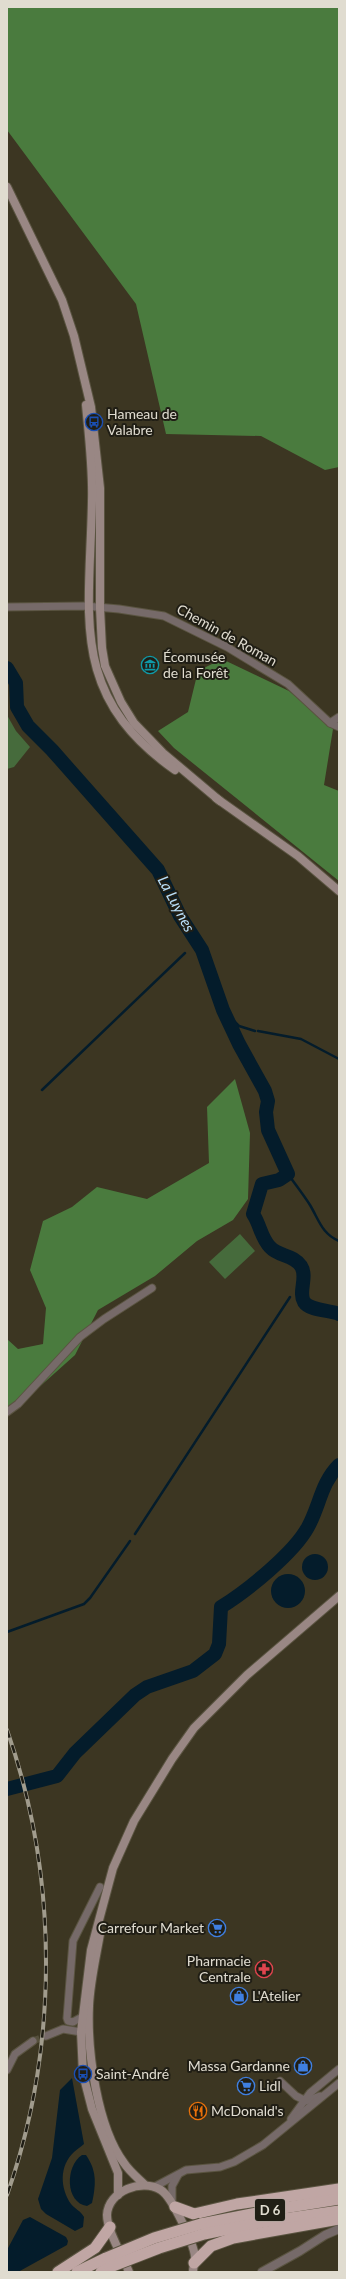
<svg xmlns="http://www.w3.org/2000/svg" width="346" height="2279" viewBox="0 0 346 2279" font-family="Lato,sans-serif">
<rect width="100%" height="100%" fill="#3c3622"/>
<g fill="#466b3c">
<path d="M7,715l9,16 14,16 -16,20 -7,2z"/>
<path d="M240,1234l15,17 -30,28 -16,-17z"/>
</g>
<g fill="#4a7b3e">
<path d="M7,7h332v460l-14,3 -64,-34 -95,-2 -30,-130 -129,-174z"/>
<path d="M222,659l67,32 44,38 -9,56 15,6v90l-165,-133 -16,-17 30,-19 10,-41z"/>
<path d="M235,1079l15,54 -2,66 -15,21 -36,21 -42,35 -57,34 -23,45 -68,61v-77l11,10 25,-5 3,-36 -16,-38 13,-49 29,-14 25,-20 50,12 62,-36 -2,-56z"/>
</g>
<g fill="#041c2b">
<circle cx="315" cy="1567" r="13"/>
<circle cx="288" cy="1591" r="17"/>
<path d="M72,2078l12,66c-3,3 -7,5 -10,8 -15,14 -14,36 -3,52 4,5 10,7 13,13l-1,10 -8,4 -29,-17 -5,-5 -3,-10 14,-41 8,-68z"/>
<path d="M82,2155h4c11,16 10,29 6,48l-5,3c-22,-3 -22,-40 -5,-51z"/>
<path d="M30,2217l36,20 2,4 -1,4 -49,27h-11v-22l16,-30z"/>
</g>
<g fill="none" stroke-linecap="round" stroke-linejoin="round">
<g stroke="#041c2b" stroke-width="2.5">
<path d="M223,1010l16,16 16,5"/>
<path d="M258,1031l43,8 38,20"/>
<path d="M42,1090l143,-137"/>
<path d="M288,1174c7,10 15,20 22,31 9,15 12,29 29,36"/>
<path d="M299,1283l5,-8"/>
<path d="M135,1534l155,-237"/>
<path d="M7,1632l77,-28 6,-6 40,-57"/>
</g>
<g stroke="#041c2b" stroke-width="14">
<path d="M7,668l9,15 1,24 11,19 24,24 106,120 22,46 22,34 21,60 16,34 26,47 3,10 -2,11 2,18 20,44 -9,6 -17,4 -9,30c7,10 8,24 17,33 9,10 23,7 31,19 7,11 -3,26 3,36 6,9 26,8 35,12"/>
<path d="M7,1789l50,-13 18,-23 60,-58 12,-8 46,-16 22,-17 4,-10 2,-37c26,-16 73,-54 87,-80 12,-22 13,-44 31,-62"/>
</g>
<path stroke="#554f3c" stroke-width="7" stroke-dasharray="7 3.5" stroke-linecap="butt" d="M33,2041l13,-5"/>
<defs>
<g id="minor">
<path d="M7,607l78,-1 34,3 45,7 63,31 61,37 42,39 9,4"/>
<path d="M330,723l9,-6"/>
<path d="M7,1412l11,-8 62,-67 24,-18 48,-31"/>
<path d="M82,2017l-9,5 -5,-1 -1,-3 6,-77 27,-54"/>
<path d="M46,2036l17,-7 18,3"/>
<path d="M7,2070l8,-16 18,-13"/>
<path d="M280,2081l16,15 10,5 14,-5"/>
<path d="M291,2119l19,-26 29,-24"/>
<path d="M154,2187l32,-17 34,-3 14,-5 29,-17 76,-62"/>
<path d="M172,2200v-14l6,-11"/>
</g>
<path id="tertiary" d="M262,2272l38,-21 25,-16 14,-6"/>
<g id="secondary">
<path d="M7,187l55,113 12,36 17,71 9,81v120l2,40 3,18 16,36 13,21 29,30 57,48"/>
<path d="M86,405c3,32 7,64 6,96 -2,115 -24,194 83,269"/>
<path d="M216,798l82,58 41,35"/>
<path d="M100,1934c-4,23 -10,48 -11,72 -2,45 8,121 35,157 6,9 14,15 21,22"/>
<path d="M118,2195v-22l-26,-64 -9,-35 -2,-42 10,-82 22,-82 21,-47 38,-62 22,-31 53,-53 92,-79"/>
<path d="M129,2272c-6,-15 -22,-41 -22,-57 1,-24 35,-37 54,-25 11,7 33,54 34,67 0,5 -2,10 -2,15"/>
</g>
<g id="trunk">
<path d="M175,2207l19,7 43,-10 102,-15"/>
<path d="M201,2224l70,-14 68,-11"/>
<path d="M204,2234l59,-12 76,-11"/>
<path d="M194,2263l17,-17 22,-8 106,-19"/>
<path d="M58,2272l37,-24 15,-21"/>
<path d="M77,2272l29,-14"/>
<path d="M101,2272l9,-5"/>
</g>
</defs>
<use href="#minor" stroke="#5a5441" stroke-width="9"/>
<use href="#tertiary" stroke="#5a5441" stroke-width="10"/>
<use href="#secondary" stroke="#5a5441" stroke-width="10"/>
<use href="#trunk" stroke="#5a5441" stroke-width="13"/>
<use href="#minor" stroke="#766a69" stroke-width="7"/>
<use href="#tertiary" stroke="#766a69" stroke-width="8"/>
<use href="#secondary" stroke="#998784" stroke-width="8"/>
<use href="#trunk" stroke="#c0a6a4" stroke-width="11"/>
<defs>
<path id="rail" d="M7,1730c52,148 52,317 0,465"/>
</defs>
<use href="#rail" stroke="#a19c8d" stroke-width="4"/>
<use href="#rail" stroke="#201e15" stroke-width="2.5" stroke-dasharray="8" stroke-linecap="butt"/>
<defs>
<g id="trunk-bridge">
<path d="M106,2258l48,-20 47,-14"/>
<path d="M110,2267l49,-19 45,-14"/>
</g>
</defs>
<use href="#trunk-bridge" stroke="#5a5441" stroke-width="13" stroke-linecap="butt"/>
<use href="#trunk-bridge" stroke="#c0a6a4" stroke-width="11"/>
</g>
<defs>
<symbol id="bus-ring" viewBox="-11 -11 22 22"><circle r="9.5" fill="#201e15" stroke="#1a4fb4" stroke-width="1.5"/><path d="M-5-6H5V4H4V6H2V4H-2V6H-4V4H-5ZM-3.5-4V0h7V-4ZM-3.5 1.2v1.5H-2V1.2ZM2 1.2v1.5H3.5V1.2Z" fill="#1a4fb4"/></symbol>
<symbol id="museum-ring" viewBox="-11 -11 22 22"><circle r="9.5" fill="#201e15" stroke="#0f9aa8" stroke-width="1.5"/><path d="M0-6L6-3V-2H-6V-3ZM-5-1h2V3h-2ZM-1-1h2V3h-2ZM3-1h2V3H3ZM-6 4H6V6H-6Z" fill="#0f9aa8"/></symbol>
<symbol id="supermarket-ring" viewBox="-11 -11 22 22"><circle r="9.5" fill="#201e15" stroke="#3f7fe0" stroke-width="1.5"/><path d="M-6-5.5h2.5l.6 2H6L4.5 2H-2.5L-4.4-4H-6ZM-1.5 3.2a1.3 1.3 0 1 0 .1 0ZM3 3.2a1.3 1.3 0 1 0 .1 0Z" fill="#3f7fe0"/></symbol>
<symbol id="pharmacy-ring" viewBox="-11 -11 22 22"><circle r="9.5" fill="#201e15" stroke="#e0444e" stroke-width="1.5"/><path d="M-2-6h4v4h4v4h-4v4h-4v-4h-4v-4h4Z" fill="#e0444e"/></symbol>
<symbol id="shop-ring" viewBox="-11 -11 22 22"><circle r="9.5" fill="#201e15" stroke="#3f7fe0" stroke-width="1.5"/><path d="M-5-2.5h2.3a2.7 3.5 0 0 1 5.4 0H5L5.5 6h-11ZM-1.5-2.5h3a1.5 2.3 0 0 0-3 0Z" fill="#3f7fe0"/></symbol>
<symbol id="restaurant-ring" viewBox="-11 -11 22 22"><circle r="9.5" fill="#201e15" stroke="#e8710a" stroke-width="1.5"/><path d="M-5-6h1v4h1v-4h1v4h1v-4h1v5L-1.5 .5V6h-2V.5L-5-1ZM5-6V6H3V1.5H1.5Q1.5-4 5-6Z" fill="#e8710a"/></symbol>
</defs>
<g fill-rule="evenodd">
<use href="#bus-ring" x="84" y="412" width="20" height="20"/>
<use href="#museum-ring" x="140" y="655" width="20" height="20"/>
<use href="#supermarket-ring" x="207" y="1918" width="20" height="20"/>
<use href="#pharmacy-ring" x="254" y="1959" width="20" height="20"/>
<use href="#shop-ring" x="229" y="1986" width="20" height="20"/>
<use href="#shop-ring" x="293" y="2056" width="20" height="20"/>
<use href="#bus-ring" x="73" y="2064" width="20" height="20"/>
<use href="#supermarket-ring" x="236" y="2076" width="20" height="20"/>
<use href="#restaurant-ring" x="188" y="2101" width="20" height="20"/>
</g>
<g text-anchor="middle" stroke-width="4" stroke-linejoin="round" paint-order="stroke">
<rect fill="#201e15" stroke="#a6a398" stroke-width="1" x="255" y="2199" width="30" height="22" rx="3"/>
<g font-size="13" font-weight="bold" fill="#e0dcd0">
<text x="270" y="2215">D 6</text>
</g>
<g font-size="14" fill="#e0dcd0" stroke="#201e15" text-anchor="start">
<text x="107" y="419">Hameau de<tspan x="107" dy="16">Valabre</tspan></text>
<text x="163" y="662">Écomusée<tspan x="163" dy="16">de la Forêt</tspan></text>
<text x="204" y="1933" text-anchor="end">Carrefour Market</text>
<text x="251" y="1966" text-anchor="end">Pharmacie<tspan x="251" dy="16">Centrale</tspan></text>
<text x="252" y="2001">L'Atelier</text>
<text x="290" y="2071" text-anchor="end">Massa Gardanne</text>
<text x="96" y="2079">Saint-André</text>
<text x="259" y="2091">Lidl</text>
<text x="211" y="2116">McDonald's</text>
</g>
<g font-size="14" fill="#e0dcd0" stroke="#201e15">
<text transform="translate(227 635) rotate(29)" y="5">Chemin de Roman</text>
</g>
<g font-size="15" font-style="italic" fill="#bae0fa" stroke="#201e15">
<text transform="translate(176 904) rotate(62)" y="5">La Luynes</text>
</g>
</g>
<rect width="346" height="2279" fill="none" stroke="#e0dcd0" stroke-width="16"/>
</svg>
